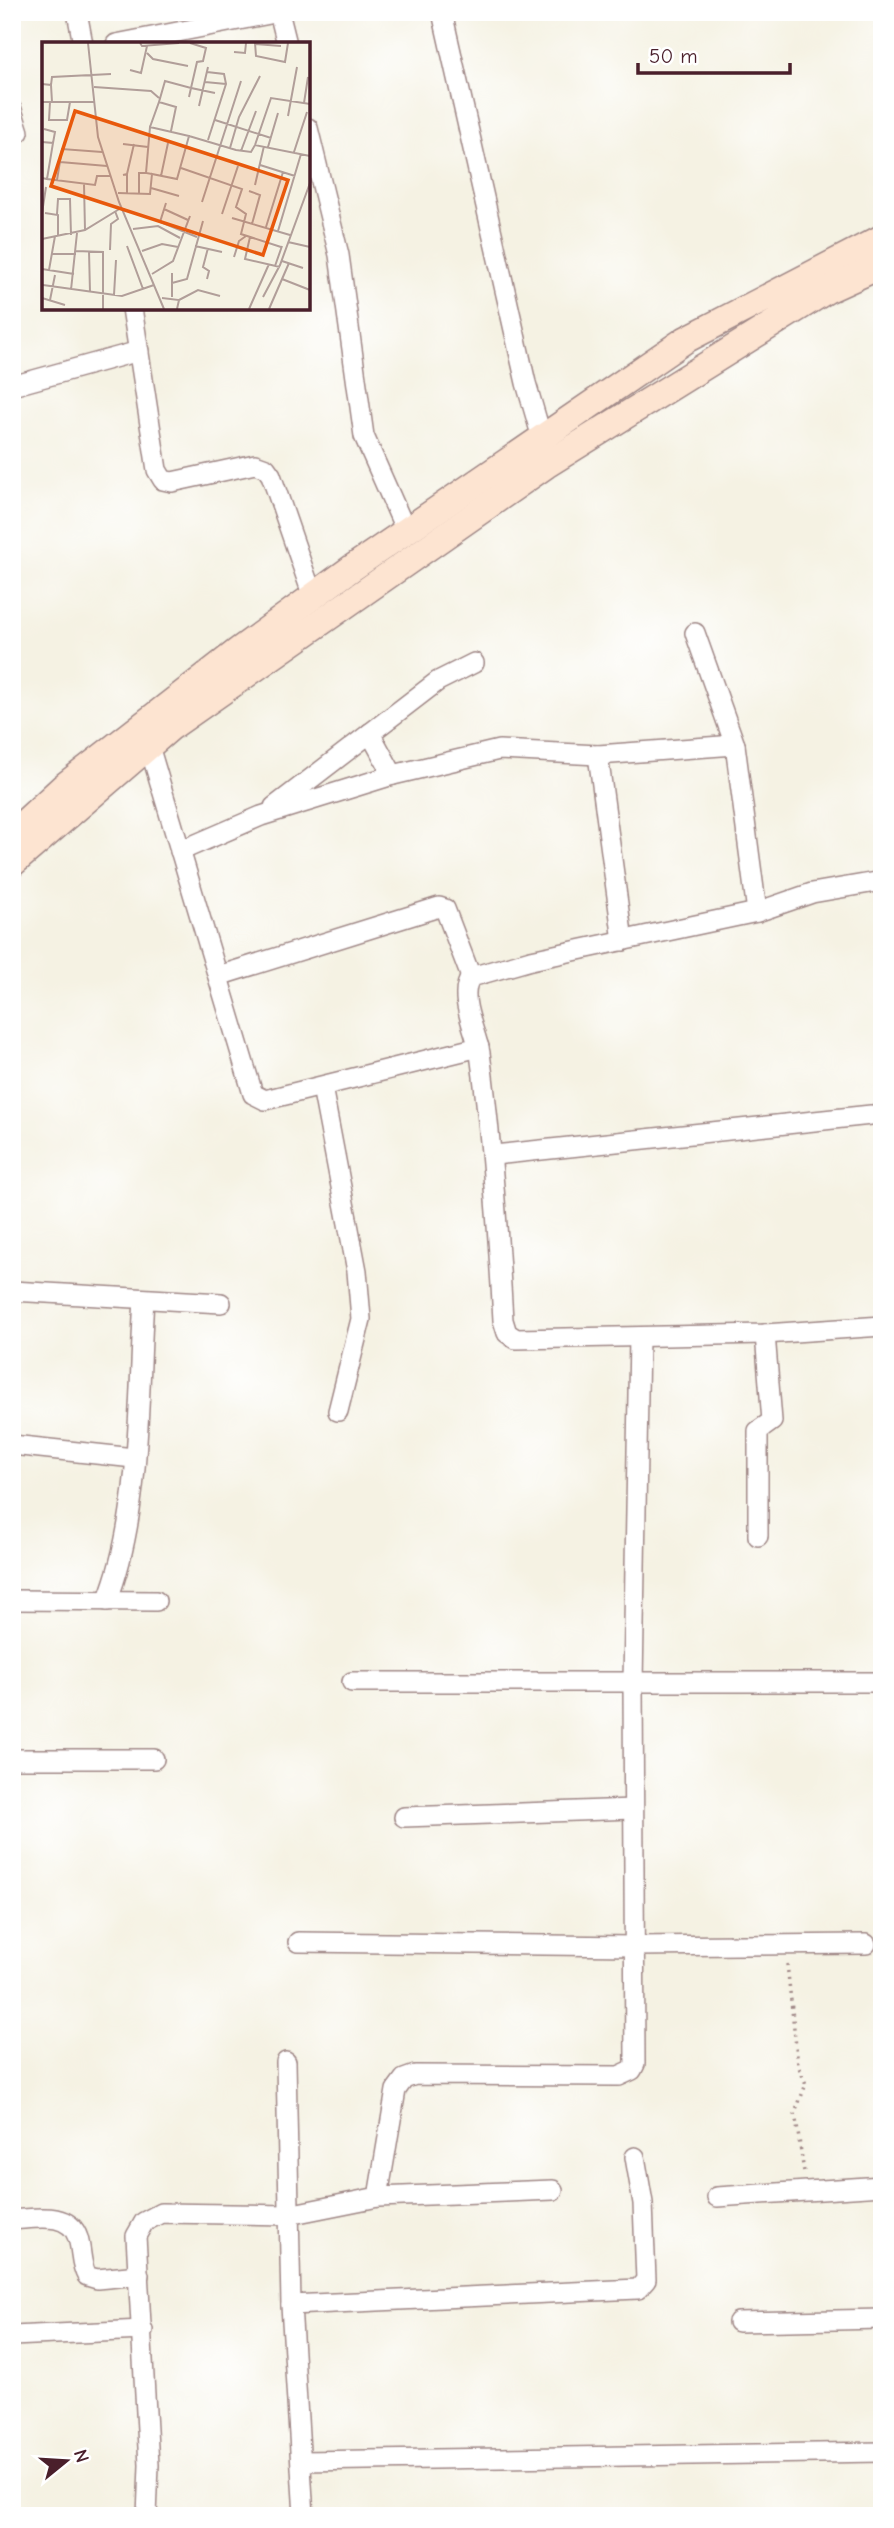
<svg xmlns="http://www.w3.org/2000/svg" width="894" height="2528" viewBox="0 0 894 2528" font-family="'Comic Neue',sans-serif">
<rect width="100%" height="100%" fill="#fff"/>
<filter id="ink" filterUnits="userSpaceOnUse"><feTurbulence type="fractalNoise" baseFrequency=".0143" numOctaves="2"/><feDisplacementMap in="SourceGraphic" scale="14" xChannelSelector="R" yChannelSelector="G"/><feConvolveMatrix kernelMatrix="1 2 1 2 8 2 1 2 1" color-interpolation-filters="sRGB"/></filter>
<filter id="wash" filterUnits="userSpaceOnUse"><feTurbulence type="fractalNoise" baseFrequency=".00686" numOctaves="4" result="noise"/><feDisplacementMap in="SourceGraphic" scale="28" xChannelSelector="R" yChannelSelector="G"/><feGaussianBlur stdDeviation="1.57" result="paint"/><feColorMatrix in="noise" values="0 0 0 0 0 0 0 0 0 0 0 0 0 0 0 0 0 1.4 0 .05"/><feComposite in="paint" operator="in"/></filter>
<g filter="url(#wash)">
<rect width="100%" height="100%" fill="#f5f2e3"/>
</g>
<g filter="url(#ink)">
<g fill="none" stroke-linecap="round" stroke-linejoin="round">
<defs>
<g id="street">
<path d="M77,12l6,32"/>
<path d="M279,12l8,32"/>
<path d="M442,12l84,371 16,55"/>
<path d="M116,44l164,-32"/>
<path d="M12,110l7,22"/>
<path d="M308,128l31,127 25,181 42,95"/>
<path d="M132,308l25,162 6,10 9,2 83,-18 11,4 5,7 42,122"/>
<path d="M12,386l127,-35"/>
<path d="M695,633l40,112 22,167"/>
<path d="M149,746l104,348 12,6 214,-53"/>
<path d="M598,755l25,186"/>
<path d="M393,775l106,-25 99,5 137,-10"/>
<path d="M274,807l164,-126 36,-18"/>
<path d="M180,851l81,-35 132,-41 -23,-42"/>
<path d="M882,881l-70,12 -55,19 -226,48 -60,17c-14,19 5,54 9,76 12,89 18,177 23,267l4,13 9,6 249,-5 117,-8"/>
<path d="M218,976l221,-69 6,2 26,68"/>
<path d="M322,1087l35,184 4,48 -23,92"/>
<path d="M494,1155l377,-40"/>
<path d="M12,1291l209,12"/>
<path d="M12,1445l122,13"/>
<path d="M758,1536v-105l14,-10 -7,-87"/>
<path d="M12,1600l144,1"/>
<path d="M107,1601c35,-87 31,-208 37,-302"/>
<path d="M352,1682h530"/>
<path d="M12,1759h142"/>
<path d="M404,1817l229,-8"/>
<path d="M298,1942l336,4 232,-2"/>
<path d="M286,2062l5,243 13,211"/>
<path d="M378,2197l175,-7"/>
<path d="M717,2197l165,-11"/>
<path d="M12,2220c22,-1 57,-10 66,18 4,13 2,26 9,38l10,3 42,-4"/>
<path d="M291,2305l347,-16 8,-9 -3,-77 -8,-46"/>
<path d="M738,2322l144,-3"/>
<path d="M12,2336l131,-6"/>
<path d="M302,2461l580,-9"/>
<path d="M147,2516l2,-51 -13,-229 8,-14 17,-9 127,2 90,-18 18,-107 8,-11 11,-4 204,1 13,-6 3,-6 -2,-381 6,-346"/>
</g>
<g id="secondary">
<path d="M12,834l51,-47 175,-136 114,-83 333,-228 197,-102"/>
<path d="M12,864l159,-137 375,-262 281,-175 55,-25"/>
</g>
</defs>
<use href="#street" stroke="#a08887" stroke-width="22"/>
<use href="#secondary" stroke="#a08887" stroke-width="29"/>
<path stroke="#a08887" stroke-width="3.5" stroke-dasharray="2 5" stroke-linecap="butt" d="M787,1964l11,101 8,19 -11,29 9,59"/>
<use href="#street" stroke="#fff" stroke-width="19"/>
<use href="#secondary" stroke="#fde4d1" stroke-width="26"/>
</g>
</g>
<g transform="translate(42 42)">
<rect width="268" height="268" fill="#f5f2e3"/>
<path fill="none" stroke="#b19e99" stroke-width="2" d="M46,1l10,94 21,65 45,107M98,1l2,3 37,-3M213,1l1,13 29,6 3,-19M213,2l26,2M192,10l11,1 1,-10M105,11l6,6 35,7M88,28l11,3 6,-27M165,30l17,2 2,10 -18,56M163,40l21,2M0,42l9,1 1,17M9,43l1,-8 59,-3M52,45l57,4 8,7M147,55l2,-9 24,5M0,60h52M8,60l-1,18h18l3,-18M117,60l6,-21 26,7 6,-26 6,-1 3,-13 -16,-5M262,61l4,-26M157,64l9,-39M246,74l9,-49M173,78l56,18M108,85l9,-25 17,5 -5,24M2,87l11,3 -2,11M147,94l47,14 15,2 4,-7 55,11M0,100l11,1 -6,36 -5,-1M81,102l25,3M213,103l16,-47 39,6M226,105l10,-34M188,106l9,-31 21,-41M199,109l15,-40M252,110l13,-40M18,120l47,4M218,123l35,11M139,126l61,21 -6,18 10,7 -5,20 40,13M85,132l7,-30M81,133l4,-1v20M119,134l7,-33M5,137l48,6 2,-9h13M15,138l5,-31 40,3M42,142l1,46M213,143l9,-39M109,146l28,8M207,149l11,4 -8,29M76,151l32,1 2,-20 25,5 12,-43 -39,-9 -4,46 6,1M97,152v-21h7M160,160l39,-121M124,161l-6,19 37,15M122,167l24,11M0,171l4,-26M3,171l13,2v21M15,172l1,-15h12l1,36M180,172l16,-48M190,176l58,17M224,185l17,-55M91,187l25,-3 22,12M236,189l23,-77M208,195l-5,22 35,8M0,197l43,-9 36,-22M246,200l22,5M85,204l16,43M153,204l27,6M68,208l1,-26 7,-5 -3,-8M34,209l27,1v57M47,209l1,41M100,209l20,-7 16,3M10,212h24M192,215l5,-16 7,-5M240,219l21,7M233,224l7,-20M0,227l32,5M7,228l6,-34M110,232l21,-13 17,-45M165,237l2,-8 -6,-4 5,-19M240,237l28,11M130,241l15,-4 16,-58M1,243l79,11 32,-11M29,248l6,-57M72,253l2,-35M130,255v-24M221,255l17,-32 30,-82M0,256l23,7M120,256l17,2 -2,9M8,258l5,-25M137,258l19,-10 22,6M207,267l20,-45M227,267l20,-46"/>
<path fill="#e8590c" fill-opacity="0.15" stroke="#e8590c" stroke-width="3.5" d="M33,69l213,69 -25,75 -212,-69z"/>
<rect width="268" height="268" fill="none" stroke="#4a1f2b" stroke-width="3.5"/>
</g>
<rect width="894" height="2528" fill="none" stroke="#fff" stroke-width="42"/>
<g transform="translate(66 2461) rotate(72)" stroke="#ffffff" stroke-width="5" paint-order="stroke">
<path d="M0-5L12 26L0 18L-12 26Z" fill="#4a1f2b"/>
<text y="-10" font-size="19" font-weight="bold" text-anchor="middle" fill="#4a1f2b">N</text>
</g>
<path d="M638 63v10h152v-10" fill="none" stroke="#4a1f2b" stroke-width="3.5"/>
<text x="649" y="63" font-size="21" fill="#4a1f2b" stroke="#ffffff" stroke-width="5" paint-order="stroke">50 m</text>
</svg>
